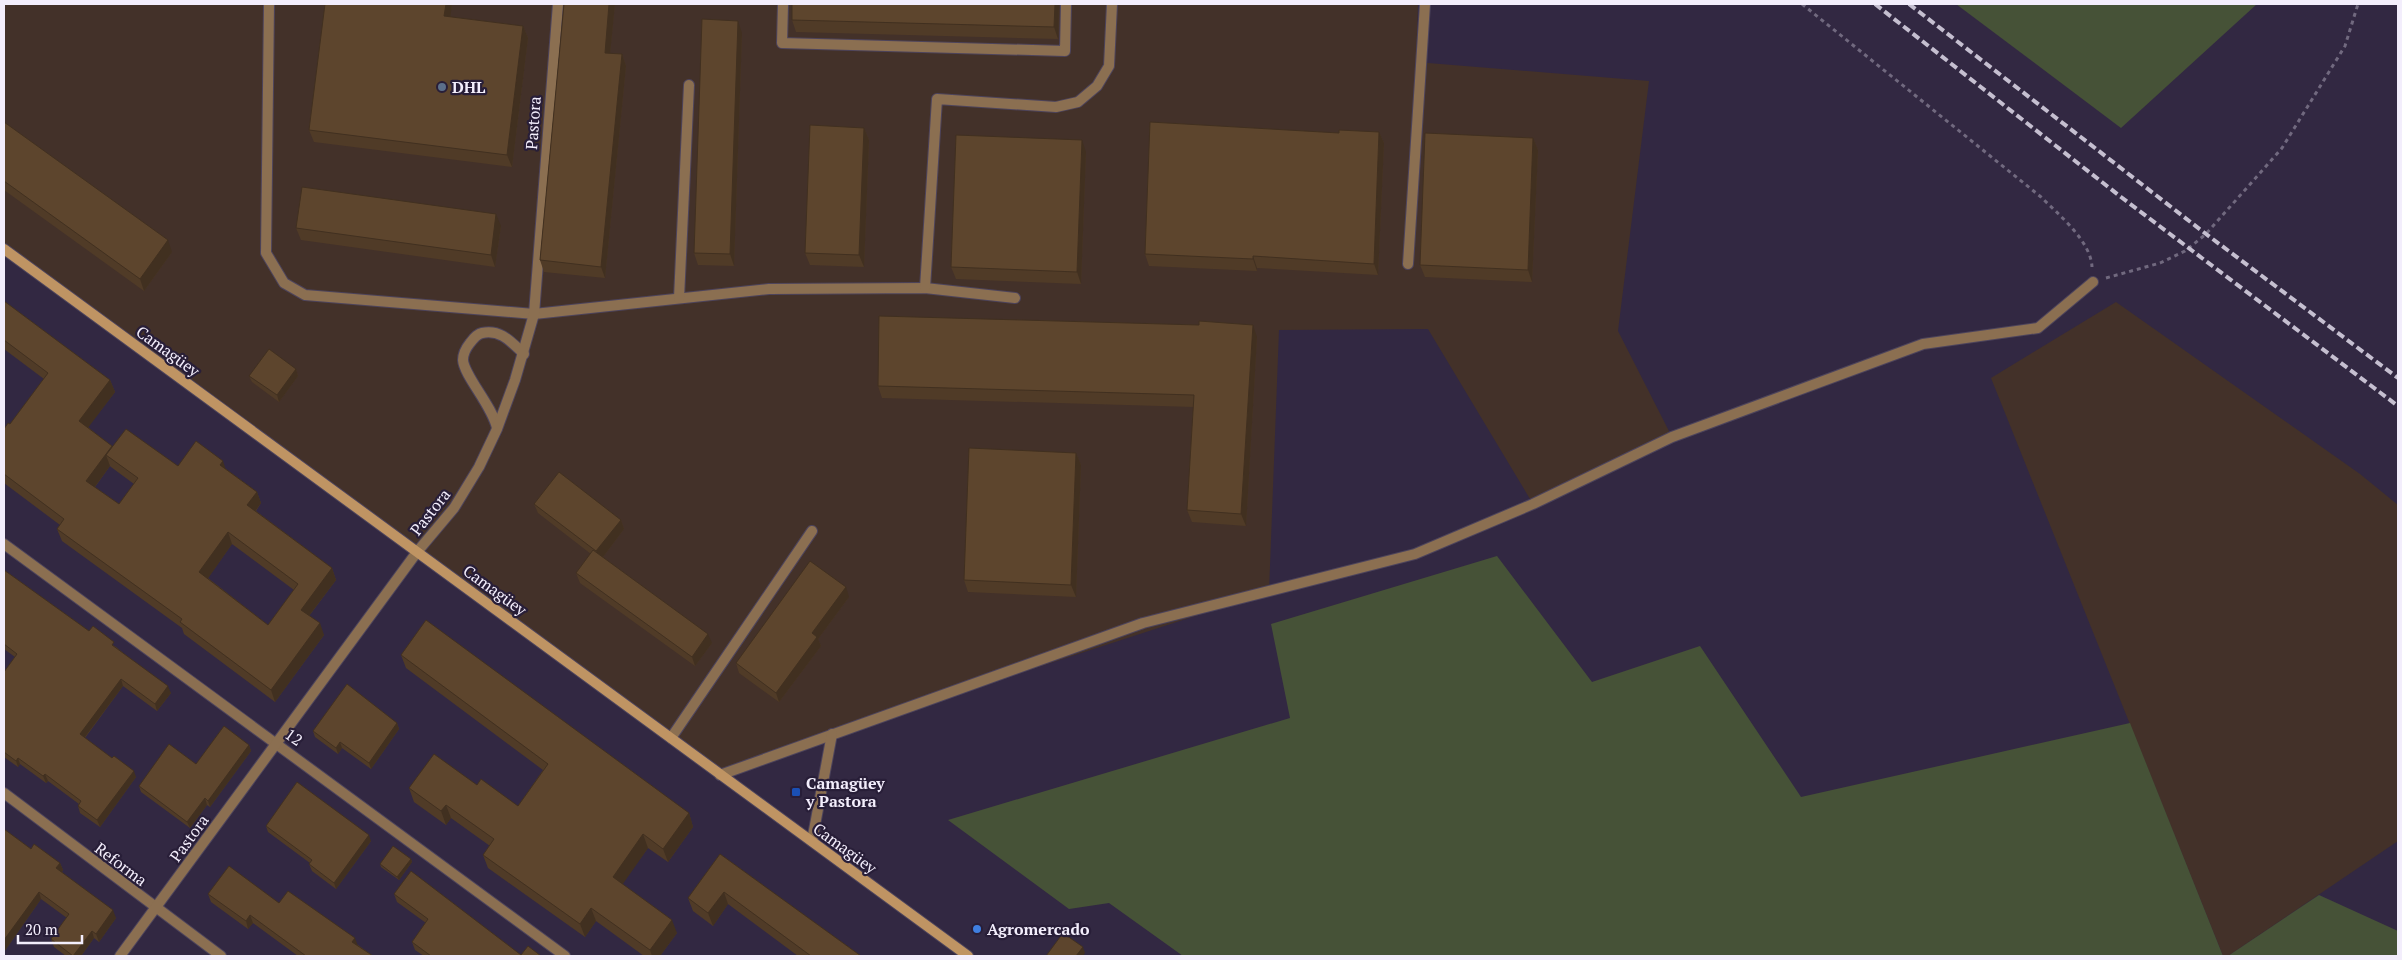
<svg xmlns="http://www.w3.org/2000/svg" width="2402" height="960" viewBox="0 0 2402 960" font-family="'PT Serif',serif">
<rect width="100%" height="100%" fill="#322842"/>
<g fill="#433129">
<path d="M4,4h1414l-2,58 233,19 -31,250 54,106 -139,67 -105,-175 -149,1 -10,262 -437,142 -112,41 -716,-526z"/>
<path d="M2116,302l244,172 38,31v336l-170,115h-5l-232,-578z"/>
</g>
<g fill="#465237">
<path d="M1956,4h301l-136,124z"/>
<path d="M1497,556l95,126 108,-36 101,151 329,-74 93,233h-1040l-74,-53 -40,6 -121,-89 342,-102 -19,-94z"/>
<path d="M2319,895l79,36v25h-170z"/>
</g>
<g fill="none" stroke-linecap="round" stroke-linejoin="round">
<defs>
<g id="service">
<path d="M269,4l-3,249 18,30 21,12 229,19 235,-25 156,-1 90,10"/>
<path d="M783,4l-1,39 283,8 1,-47"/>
<path d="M1408,264l17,-260"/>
<path d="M925,288l12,-189 119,8 22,-5 19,-16 12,-20 3,-62"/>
<path d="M679,298l10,-213"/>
<path d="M497,428c-5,-23 -33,-52 -34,-68 0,-6 3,-12 7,-17 3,-4 7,-9 12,-10 19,-4 29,9 42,21"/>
<path d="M417,552l37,-44 25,-41 18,-38 18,-49 19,-66 24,-310"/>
<path d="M671,738l141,-207"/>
</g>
<g id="minor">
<path d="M4,544l561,412"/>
<path d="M720,775l423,-152 272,-69 118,-50 139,-67 251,-93 115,-16 55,-46"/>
<path d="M4,793l217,163"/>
<path d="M812,841l20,-107"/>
</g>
<path id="tertiary" d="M120,956l297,-404"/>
<path id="secondary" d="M4,249l964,707"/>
</defs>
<use href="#service" stroke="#4d445c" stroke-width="12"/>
<use href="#minor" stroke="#4d445c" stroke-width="12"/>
<use href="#tertiary" stroke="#4d445c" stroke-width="12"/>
<use href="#secondary" stroke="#4d445c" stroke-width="12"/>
<g stroke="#71697f" stroke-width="3" stroke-dasharray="4 4" stroke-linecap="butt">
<path d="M1802,4l239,193c17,17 50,44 51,70"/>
<path d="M2106,278l54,-15 25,-12 21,-17 76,-86 63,-102 13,-42"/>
</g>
<use href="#service" stroke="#8b6f51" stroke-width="10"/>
<use href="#minor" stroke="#8b6f51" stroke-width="10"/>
<use href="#tertiary" stroke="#8b6f51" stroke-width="10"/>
<use href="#secondary" stroke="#bf9463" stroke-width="10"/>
<g stroke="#c5bfd0" stroke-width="4" stroke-dasharray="8 4" stroke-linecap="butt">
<path d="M1875,4l246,193 277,209"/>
<path d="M1909,4l297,230 192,144"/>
</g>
</g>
<g fill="#503b27" fill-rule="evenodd">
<path d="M325,4h127l-2,13 73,9 5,12 -16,129 -198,-25 -5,-12z"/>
<path d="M564,4h51l-5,49 12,1 4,12 -21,212 -61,-6 -4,-12z"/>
<path d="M792,4h267l-1,35 -262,-7 -4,-12z"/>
<path d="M742,33l-8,233 -36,-1 -4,-12z"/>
<path d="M4,122l168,130 -28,39 -140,-101z"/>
<path d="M864,128l5,12 -5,127 -54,-2 -5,-12z"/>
<path d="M1379,132l5,11 -6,132 -121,-7v3l-108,-5 -4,-12 194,-121z"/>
<path d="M1533,138l5,12 -6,132 -107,-5 -5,-12z"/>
<path d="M1086,152l-5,132 -125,-5 -5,-12z"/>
<path d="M501,226l-6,41 -194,-27 -5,-12z"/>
<path d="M4,301l106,79 5,12 -27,35 24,20 66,19 48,3 31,23 4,11 -5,8 76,57 4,12 -27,36 15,19 -49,67 -91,-68 -2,-6 -120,-87 -5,-12 3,-4 -56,-42v-54l6,-5 34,-45 -40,-30zM110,466l1,1 23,17 -15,20 -24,-17zM232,544l62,46 -26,35 -60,-47z"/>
<path d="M1257,337l-11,189 -54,-4 -5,-12 7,-103 -312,-9 -4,-12z"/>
<path d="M296,369l2,7 -19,26 -27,-20 -3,-6z"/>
<path d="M1076,453l5,12 -5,132 -108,-5 -4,-12z"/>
<path d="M534,504l87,16 3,9 -21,28 109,86 -17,23 -115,-83 -4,-10 15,-19 -53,-41z"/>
<path d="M4,570l85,61 27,16 55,46 -14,18 -34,-25 -38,52 51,39 -36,50 -20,-14 -2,-7 1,-2 -31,-23 -2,2 -26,-19 -2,3 -14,-10v-85l11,-15 -11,-8z"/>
<path d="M849,597l-31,42 3,7 -42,56 -40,-29 -3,-10z"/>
<path d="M401,655l288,158 4,14 -25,35 -20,-14 -26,36 55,49 -17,23h-16l-48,-35 -11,16 -97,-69 -5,-13 7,-9 -39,-28 -5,7 -32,-23 -5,-14 68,-3 41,21 25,-36 -137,-102z"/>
<path d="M397,723l2,6 -28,40 -29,-21 -4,6 -23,-17 -2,-6z"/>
<path d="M249,745l2,6 -41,56 -3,-2 -17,23 -49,-36 -2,-6z"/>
<path d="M266,826l105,15 -35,48 -24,-18 -3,-7 1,-1 -42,-31z"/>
<path d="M4,829l27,20 29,14 3,7 -1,2 54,46 -17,24 -5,-4 -13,18h-15l-12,-9 -3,-8 16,-21 -26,-19 -37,53z"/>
<path d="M720,854l141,102h-63l-70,-52 -15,22 -20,-15 -5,-13z"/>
<path d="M411,859l1,3 -13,18 -18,-13 -1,-3z"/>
<path d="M208,894l71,9 79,42 15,11h-75l-45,-33 -5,6 -37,-27z"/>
<path d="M394,894l127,61 20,1h-117l-9,-6 -3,-8 14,-19 -29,-21z"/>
</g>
<g fill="#413020">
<path d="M446,4h6l-3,24 -5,-12z"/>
<path d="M609,4h6l-6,60 -4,-11z"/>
<path d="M1055,4h4l-1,35 -4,-12z"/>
<path d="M738,21l4,12 -8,233 -4,-12z"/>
<path d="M523,26l5,12 -16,129 -5,-12z"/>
<path d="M622,54l4,12 -21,212 -4,-11z"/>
<path d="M864,128l5,12 -5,127 -5,-12z"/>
<path d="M1379,132l5,11 -6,132 -4,-11z"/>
<path d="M1533,138l5,12 -6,132 -4,-12z"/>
<path d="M1082,140l4,12 -5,132 -4,-12z"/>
<path d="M496,214l5,12 -6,41 -4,-12z"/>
<path d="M168,240l4,12 -28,39 -4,-12z"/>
<path d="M1253,256l4,12v3l-4,-12z"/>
<path d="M1253,325l4,12 -11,189 -5,-12z"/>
<path d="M296,369l2,7 -19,26 -2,-7z"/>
<path d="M110,380l5,12 -31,41 -5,-12z"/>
<path d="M112,446l4,12 -10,-3 4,11 -19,26 -5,-11z"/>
<path d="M1076,453l5,12 -5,132 -5,-12z"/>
<path d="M223,461l4,12 -7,-8z"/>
<path d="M257,492l4,11 -10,14 -4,-12z"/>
<path d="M621,520l3,9 -24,32 -4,-10z"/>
<path d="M228,532l4,12 -28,40 -5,-12z"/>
<path d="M332,568l4,12 -31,41 -4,-11z"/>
<path d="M846,587l3,10 -31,42 3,7 -42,56 -3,-9 36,-60z"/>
<path d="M320,623l4,12 -49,67 -4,-12z"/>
<path d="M708,634l4,9 -17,23 -3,-9z"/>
<path d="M121,679l2,7 -41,55 -2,-7z"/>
<path d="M168,686l3,7 -14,18 -2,-7z"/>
<path d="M397,723l2,6 -28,40 -2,-6z"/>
<path d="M340,742l2,6 -4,6 -2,-6z"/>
<path d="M249,745l2,6 -41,56 -2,-6z"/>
<path d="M18,758l2,6 -2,3 -2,-6z"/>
<path d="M134,771l2,6 -36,50 -3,-7z"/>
<path d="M45,774l3,7 -2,2 -3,-7z"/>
<path d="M205,798l2,7 -17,23 -3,-6z"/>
<path d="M446,805l5,13 -5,7 -5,-14z"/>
<path d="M689,813l4,14 -25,35 -5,-13z"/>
<path d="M643,834l5,14 -30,43 -5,-14z"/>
<path d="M369,835l2,6 -35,48 -2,-6z"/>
<path d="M411,859l1,3 -13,18 -2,-3z"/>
<path d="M60,863l3,7 -4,6 -3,-8z"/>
<path d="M39,892l2,7 -37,53v-12z"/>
<path d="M724,892l4,12 -15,22 -5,-13z"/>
<path d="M591,908l5,13 -11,16 -5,-13z"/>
<path d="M113,910l3,8 -17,24 -3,-8z"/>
<path d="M250,915l3,8 -5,6 -2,-8z"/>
<path d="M672,920l5,13 -17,23h-8l-2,-6z"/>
<path d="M92,931l2,7 -13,18h-8z"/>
<path d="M355,938l3,8 -6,-4z"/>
<path d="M1083,947l2,6 -2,3h-7z"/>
</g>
<g fill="#5d452d" stroke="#413020" fill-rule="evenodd">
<path d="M325,4h121l-2,12 79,10 -16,129 -198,-25z"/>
<path d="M564,4h45l-4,49 17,1 -21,213 -61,-7z"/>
<path d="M792,4h263l-1,23 -262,-7z"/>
<path d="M702,19l36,2 -8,233 -36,-1z"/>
<path d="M4,122l164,118 -28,39 -136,-98z"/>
<path d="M1150,122l189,11v-3l40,2 -5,132 -121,-8v3l-108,-5z"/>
<path d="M810,125l54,3 -5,127 -54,-2z"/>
<path d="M1425,133l108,5 -5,132 -108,-5z"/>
<path d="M956,135l126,5 -5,132 -126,-5z"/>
<path d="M302,187l194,27 -5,41 -195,-27z"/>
<path d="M4,301l106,79 -31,41 33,25 -26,35 33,23 19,-26 -32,-23 20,-26 52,37 18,-25 27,20 -3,4 37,27 -10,13 85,63 -31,42 19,13 -49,67 -91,-68 2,-3 -125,-90 7,-10 -60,-45v-45l4,-6 2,1 38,-51 -44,-33zM228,532l70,52 -30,41 -69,-53z"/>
<path d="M879,316l320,9v-4l54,4 -12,189 -54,-4 7,-115 -316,-9z"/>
<path d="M269,349l27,20 -19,26 -28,-19z"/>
<path d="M969,448l107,5 -5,132 -107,-5z"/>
<path d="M559,472l62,48 -25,31 -62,-47z"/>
<path d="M593,550l115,84 -16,23 -116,-84z"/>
<path d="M810,561l36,26 -34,46 5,4 -41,56 -40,-30z"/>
<path d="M4,570l85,61 4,-5 21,16 -2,3 56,41 -13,18 -34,-25 -41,55 32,24 2,-2 20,15 -37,49 -19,-14 3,-5 -36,-27 -2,2 -25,-18 -2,3 -12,-9v-80l13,-18 -13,-10z"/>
<path d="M426,620l263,193 -26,36 -20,-15 -30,43 59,43 -22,30 -59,-42 -11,16 -97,-69 11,-16 -48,-34 -5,6 -32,-23 25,-34 43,31 4,-6 37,27 30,-42 -147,-109z"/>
<path d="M347,684l50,39 -28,40 -29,-21 -4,6 -23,-17z"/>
<path d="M224,726l25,19 -41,56 -3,-3 -18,24 -48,-36 30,-42 27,20z"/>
<path d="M297,782l72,53 -35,48 -25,-19 3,-4 -46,-34z"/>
<path d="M4,829l27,20 3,-5 26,19 -4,5 57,42 -17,24 -4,-3 -19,25 -22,-17 18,-25 -30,-22 -35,48z"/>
<path d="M393,846l18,13 -14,18 -17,-13z"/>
<path d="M720,854l141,102h-50l-87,-64 -16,21 -20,-15z"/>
<path d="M229,866l50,37 9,-12 67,47 -3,4 21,14h-67l-56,-41 -4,6 -38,-27z"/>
<path d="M411,871l110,84 7,-9 13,10h-110l-19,-14 16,-23 -34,-25z"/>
<path d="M1063,933l20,14 -7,9h-30z"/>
</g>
<circle fill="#5c6f8a" stroke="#281e38" stroke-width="2" cx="442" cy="87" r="5"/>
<rect fill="#1a4fb4" stroke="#281e38" stroke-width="2" x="791" y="787" width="10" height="10" rx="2.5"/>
<circle fill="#3f7fe0" stroke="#281e38" stroke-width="2" cx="977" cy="929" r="5"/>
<g text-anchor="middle" stroke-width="4.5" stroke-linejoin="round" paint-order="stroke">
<g font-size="16" font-weight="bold" fill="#f3eefc" stroke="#281e38" text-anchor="start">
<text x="452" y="93">DHL</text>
<text x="806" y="789">Camagüey<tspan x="806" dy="18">y Pastora</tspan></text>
<text x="987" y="935">Agromercado</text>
</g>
<g font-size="16" fill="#f3eefc" stroke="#281e38">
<text transform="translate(533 123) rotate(-86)" y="6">Pastora</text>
<text transform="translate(168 351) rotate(36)" y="6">Camagüey</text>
<text transform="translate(430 512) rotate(-52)" y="6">Pastora</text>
<text transform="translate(495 590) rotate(36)" y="6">Camagüey</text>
<text transform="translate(294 737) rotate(36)" y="6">12</text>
<text transform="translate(189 838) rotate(-54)" y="6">Pastora</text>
<text transform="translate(845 848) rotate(36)" y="6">Camagüey</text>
<text transform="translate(121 864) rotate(37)" y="6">Reforma</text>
</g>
</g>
<rect width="2402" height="960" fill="none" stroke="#f3eefc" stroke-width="10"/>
<path d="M18 935v8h64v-8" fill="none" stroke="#f3eefc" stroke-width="2.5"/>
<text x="25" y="935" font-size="15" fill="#f3eefc" stroke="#281e38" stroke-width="4" paint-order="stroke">20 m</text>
</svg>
